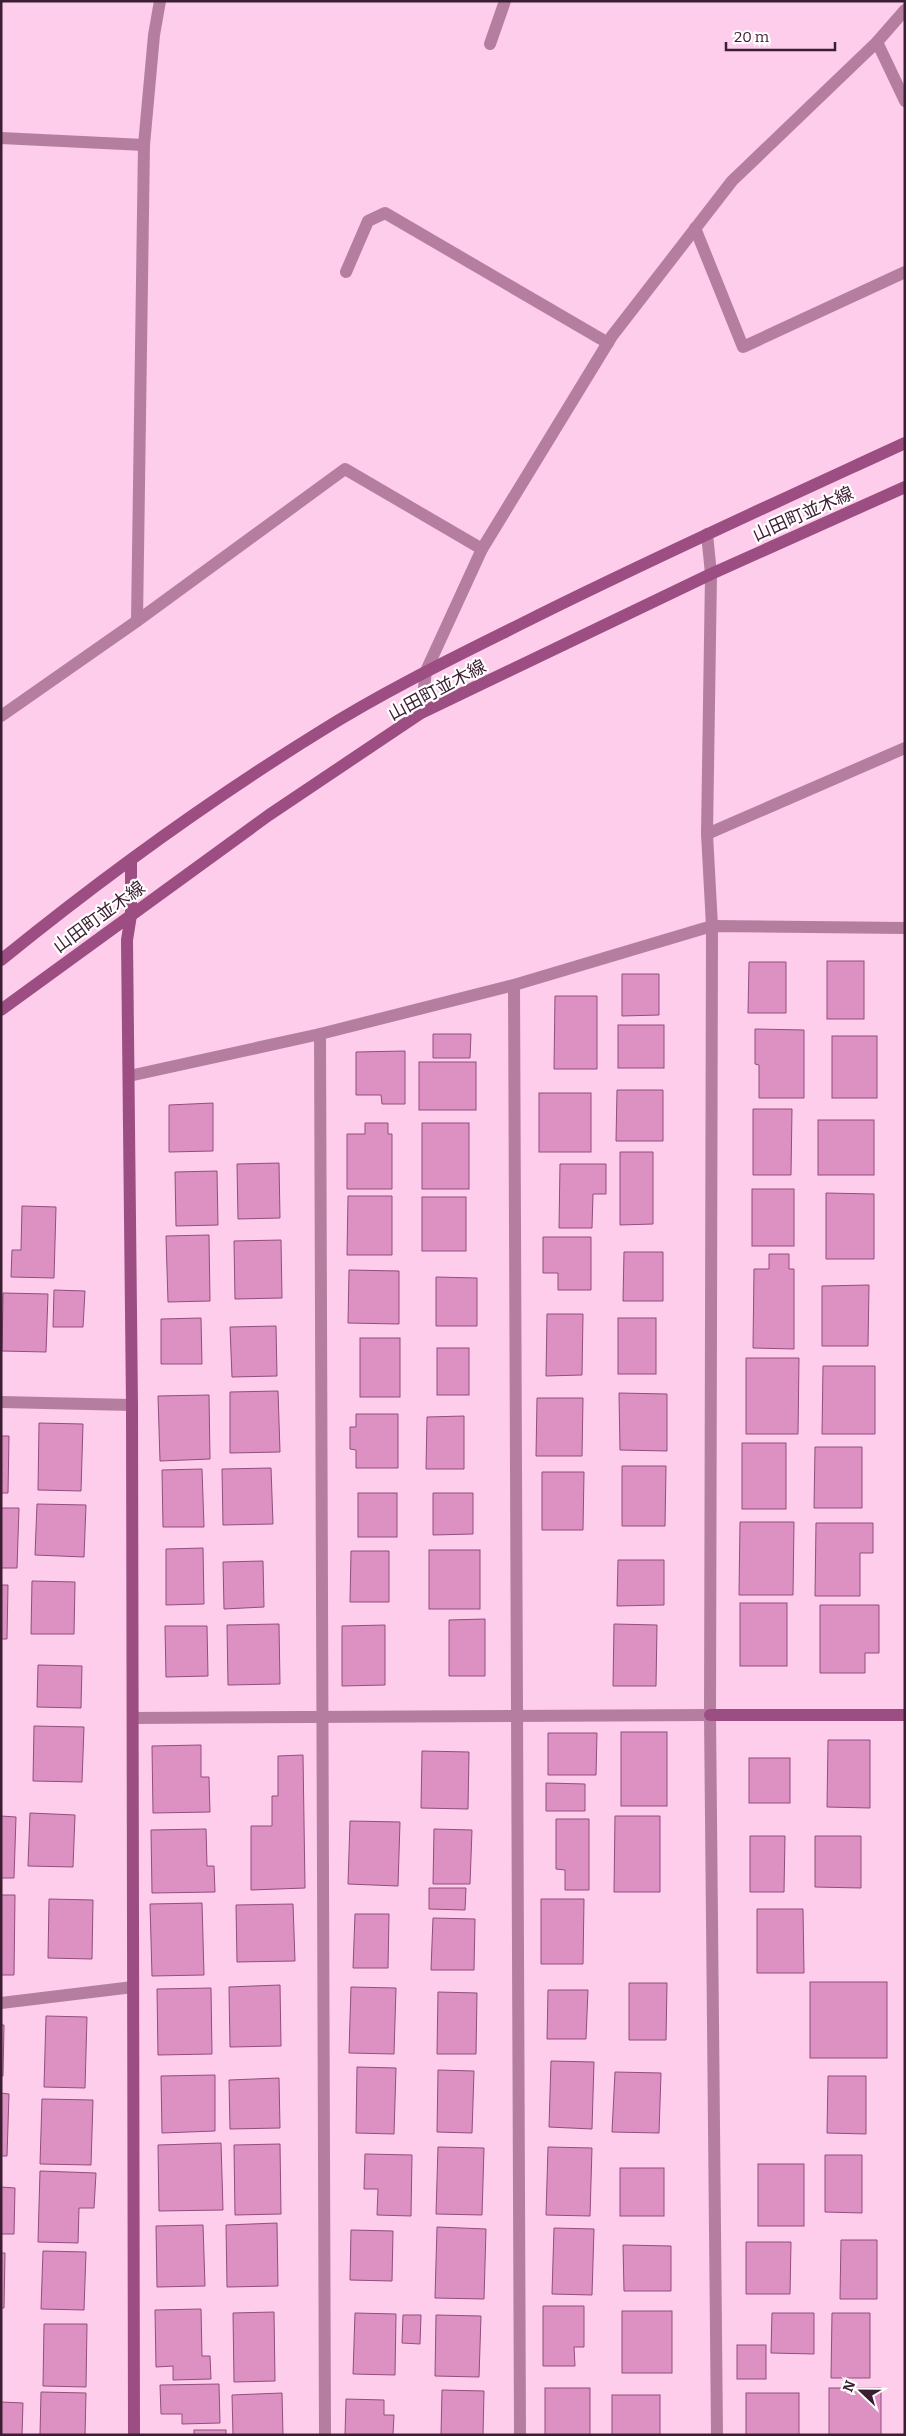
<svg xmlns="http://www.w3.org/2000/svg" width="906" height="2436" viewBox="0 0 906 2436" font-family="Bitter,'Noto Sans JP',serif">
<rect width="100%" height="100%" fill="#fdcdeb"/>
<g fill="#dc91c2" stroke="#924e7c">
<rect x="827" y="961" width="37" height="58"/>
<path d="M749,962h37v51h-38z"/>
<path d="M622,974h37v41l-37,1z"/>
<path d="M555,996h42v73h-43z"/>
<rect x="618" y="1025" width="46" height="43"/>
<path d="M755,1029l49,1v68h-45v-33l-4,-1z"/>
<path d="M433,1034h38l-1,24h-37z"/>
<rect x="832" y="1036" width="45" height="62"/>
<path d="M405,1051v53h-23l-1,-9h-25v-43z"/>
<rect x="419" y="1062" width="57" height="48"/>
<path d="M617,1090h46v51h-47z"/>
<rect x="539" y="1093" width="52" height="59"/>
<path d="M213,1103v48l-44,1v-47z"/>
<path d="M753,1109h39l-1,66h-38z"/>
<rect x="818" y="1120" width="56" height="55"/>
<path d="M365,1123h23v11h4v55h-45v-55h18z"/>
<rect x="422" y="1123" width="47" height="66"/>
<path d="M620,1152h33v72l-33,1z"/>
<path d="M279,1163l1,55 -42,1 -1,-55z"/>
<path d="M560,1164h46v30h-13l-1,34h-33z"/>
<path d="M217,1171l1,54 -42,1 -1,-54z"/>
<rect x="752" y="1189" width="42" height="57"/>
<path d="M826,1193l48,1v65h-48z"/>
<path d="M348,1196h44v59h-45z"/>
<rect x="422" y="1197" width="44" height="54"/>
<path d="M22,1206l34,1 -2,71 -43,-1 1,-27h9z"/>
<path d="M209,1235l1,66 -42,1 -2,-66z"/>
<path d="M543,1237h48v53h-33v-17h-15z"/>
<path d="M281,1240l1,58 -47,1 -1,-58z"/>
<path d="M624,1252h39v49h-40z"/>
<path d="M769,1254h20v15h5v80l-41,-1 1,-79h15z"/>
<path d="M349,1270l50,1v53l-51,-1z"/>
<path d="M436,1277l41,1v48h-41z"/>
<path d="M869,1285l-1,61h-46v-60z"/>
<path d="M54,1290l31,1 -2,36h-30z"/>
<path d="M3,1293l45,1 -2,58 -44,-1z"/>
<path d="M547,1314h36l-1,61 -36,1z"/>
<path d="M201,1318l1,46h-41v-45z"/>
<rect x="618" y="1318" width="38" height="56"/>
<path d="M276,1326l1,50 -45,1 -2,-50z"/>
<rect x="360" y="1338" width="40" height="59"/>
<rect x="437" y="1348" width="32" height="47"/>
<path d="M746,1358h53l-1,76h-52z"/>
<path d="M823,1366h52v68h-53z"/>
<path d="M278,1391l2,61 -50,1v-61z"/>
<path d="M619,1393l48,1v57l-47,-1z"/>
<path d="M209,1395l1,64 -50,2 -2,-65z"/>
<path d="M537,1398h46l-1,58h-46z"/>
<path d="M356,1414h42v54h-42v-18l-6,-1v-22h6z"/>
<path d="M464,1416v53h-38l1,-52z"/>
<path d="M39,1423l44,1 -2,67 -43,-1z"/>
<path d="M1,1436h8l-1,57h-7z"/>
<rect x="742" y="1443" width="44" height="66"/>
<path d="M815,1447h47v61h-48z"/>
<path d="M622,1466h44l-1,60h-43z"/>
<path d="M271,1468l2,56 -50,1 -1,-56z"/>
<path d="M202,1469l2,58h-41l-1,-57z"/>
<path d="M542,1472h42l-1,58h-41z"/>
<rect x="358" y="1493" width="39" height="44"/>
<path d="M433,1493h40v41l-40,1z"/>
<path d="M37,1504l49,1 -2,52 -49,-2z"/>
<path d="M1,1508h18l-2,60h-16z"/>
<path d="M740,1522h54l-1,73h-54z"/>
<path d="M816,1523h57v30h-13v43h-45z"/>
<path d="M203,1548l1,56 -38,1v-56z"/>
<rect x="429" y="1550" width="51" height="59"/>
<path d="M351,1551h38v51h-39z"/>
<path d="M618,1560h46v45l-47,1z"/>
<path d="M263,1561l1,46 -40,2 -1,-47z"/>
<path d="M32,1581l43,1 -1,52h-43z"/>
<path d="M1,1585h7l-1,54h-6z"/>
<rect x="740" y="1603" width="47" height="63"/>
<path d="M820,1605h59v48h-14v20h-45z"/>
<path d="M485,1619v57h-36v-56z"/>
<path d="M279,1624l1,60 -52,1 -1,-60z"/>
<path d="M614,1624l43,1 -1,61h-43z"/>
<path d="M385,1625v60l-43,1v-60z"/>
<path d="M165,1626h42l1,50 -42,1z"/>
<path d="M38,1665l44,1 -1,42 -44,-1z"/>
<path d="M34,1726l50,1 -2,55 -49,-1z"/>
<rect x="621" y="1732" width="46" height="74"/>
<path d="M548,1733h49l-1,42h-48z"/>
<path d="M828,1740h42v68l-43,-1z"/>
<path d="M201,1745v32h8l1,35 -57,1 -1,-67z"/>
<path d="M422,1751l47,1 -1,57 -47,-1z"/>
<path d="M303,1755l2,133 -54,2v-64h21v-30h6v-40z"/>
<rect x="749" y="1758" width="41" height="45"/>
<path d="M546,1783l39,1v27h-39z"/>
<path d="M30,1813l45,2 -2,52 -45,-1z"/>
<path d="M1,1816l15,1 -2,61h-13z"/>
<path d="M615,1816h45v76h-46z"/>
<path d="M556,1819h33v71h-24v-20l-9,-1z"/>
<path d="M350,1821l50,1 -2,64 -50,-2z"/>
<path d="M206,1829l1,37h7l1,26 -63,1 -1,-63z"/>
<path d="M434,1829l38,1 -2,54h-37z"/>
<path d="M750,1836h35l-1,56h-34z"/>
<path d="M815,1836h46v52l-46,-1z"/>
<path d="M429,1888h37l-1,22 -36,-1z"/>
<path d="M1,1895h14l-1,80h-13z"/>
<path d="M49,1899l44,1 -1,59 -44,-1z"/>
<path d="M541,1899h43l-1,65h-42z"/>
<path d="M202,1903l2,72 -52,1 -2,-72z"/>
<path d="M293,1904l2,57 -58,1 -1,-57z"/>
<path d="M757,1909h46l1,64h-47z"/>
<path d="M355,1914h34l-1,54h-35z"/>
<path d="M433,1918l42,1 -1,51h-43z"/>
<rect x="810" y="1982" width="77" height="76"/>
<path d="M629,1983h38l-1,57h-37z"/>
<path d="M280,1985l1,61 -51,1 -1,-60z"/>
<path d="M351,1987l45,1 -2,66 -45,-1z"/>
<path d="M211,1988l1,66 -54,1 -1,-66z"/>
<path d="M548,1990h40l-2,49h-39z"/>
<path d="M438,1992l39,1 -1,61h-39z"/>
<path d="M46,2016l41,1 -2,71 -41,-1z"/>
<path d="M1,2025h3l-1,51h-2z"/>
<path d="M551,2061l43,1 -2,67 -43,-2z"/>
<path d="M357,2067l39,1 -2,66 -38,-1z"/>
<path d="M438,2070l36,1 -2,62 -35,-1z"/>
<path d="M615,2072l46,1 -2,60 -47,-1z"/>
<path d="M215,2075v56l-53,2 -1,-57z"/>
<path d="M828,2076h38v58l-39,-1z"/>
<path d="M279,2078l1,50 -50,1 -1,-49z"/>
<path d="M1,2093l8,1 -2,62h-6z"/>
<path d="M42,2099l51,1 -2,65 -51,-1z"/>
<path d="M221,2143l2,67 -64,1 -1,-66z"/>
<path d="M280,2144l1,70 -46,1 -1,-70z"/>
<path d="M438,2147l46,1 -2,67 -46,-1z"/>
<path d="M548,2147l44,1 -2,68 -44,-1z"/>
<path d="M365,2154l47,1 -1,61 -34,-1 1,-26h-14z"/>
<path d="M825,2155h37v58l-37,-1z"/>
<rect x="758" y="2164" width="46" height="62"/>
<rect x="620" y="2168" width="44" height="48"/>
<path d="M40,2171l56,2 -2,35h-15l-1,35 -40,-1z"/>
<path d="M1,2187l14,1 -1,46h-13z"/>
<path d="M277,2223l1,63 -51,1 -1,-62z"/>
<path d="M203,2225l2,61 -48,1 -1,-61z"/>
<path d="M437,2227l49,2 -2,70 -49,-1z"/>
<path d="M554,2228l40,1 -2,66 -40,-1z"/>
<path d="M351,2230l42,1 -1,50 -42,-1z"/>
<path d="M841,2240h36v59h-37z"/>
<path d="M746,2242h45l-1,52h-44z"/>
<path d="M623,2245l48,1v45h-47z"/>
<path d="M43,2251l43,1 -2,58 -43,-1z"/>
<path d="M1,2253h4l-1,55h-3z"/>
<path d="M543,2306h41v41h-10l1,19h-32z"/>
<path d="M201,2309l1,47h8l1,23 -38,1v-14l-17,1 -1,-57z"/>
<rect x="622" y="2311" width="50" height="62"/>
<path d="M274,2312l1,69 -41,1 -1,-69z"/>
<path d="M355,2313l41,1 -1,61 -42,-1z"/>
<path d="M772,2313h42v41l-43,-1z"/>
<path d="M832,2313h38v65h-39z"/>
<path d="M403,2315h18l-1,29 -18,-1z"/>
<path d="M436,2315l45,1 -2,61 -44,-1z"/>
<path d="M44,2324h43l-1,63 -43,-1z"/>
<rect x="737" y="2345" width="29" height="34"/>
<path d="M219,2384l1,39 -38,1v-10h-21l-1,-29z"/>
<rect x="545" y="2388" width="45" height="47"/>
<rect x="829" y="2388" width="52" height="47"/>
<path d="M442,2390l42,1 -1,44h-42z"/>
<path d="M41,2392l45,1 -1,42h-45z"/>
<path d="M282,2393l1,42h-50l-1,-40z"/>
<rect x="746" y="2393" width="53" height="42"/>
<rect x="612" y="2395" width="48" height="40"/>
<path d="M346,2399l38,1v15h10l-1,20h-48z"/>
<path d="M1,2402l22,1 -1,32h-21z"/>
<rect x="194" y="2430" width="32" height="5"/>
</g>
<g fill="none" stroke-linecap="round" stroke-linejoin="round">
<g stroke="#b57ea1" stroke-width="12">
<path d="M877,42l28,59"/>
<path d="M490,44l15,-43"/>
<path d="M1,138l143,7"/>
<path d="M695,228l48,119 162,-75"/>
<path d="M346,272l22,-51 17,-8 223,130"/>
<path d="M707,534l4,40 -4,260 5,92 -2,789 7,720"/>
<path d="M137,621l7,-476 10,-110 6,-34"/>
<path d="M421,713l5,-42 56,-122 130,-213 120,-155 145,-139 28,-32"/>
<path d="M1,716l136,-95 208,-152 137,80"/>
<path d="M707,834l198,-86"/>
<path d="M514,985l6,1450"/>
<path d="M320,1034l5,1401"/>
<path d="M129,1076l191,-42 194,-49 198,-59 193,2"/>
<path d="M1,1402l131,3"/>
<path d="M133,1718l577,-3"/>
<path d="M1,2003l132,-16"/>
</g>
<g stroke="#9c4e83" stroke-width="12">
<path d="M131,862v53l-4,25 5,465 2,1030"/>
<path d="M1,960c101,-82 210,-161 320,-229 67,-42 138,-76 208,-111 124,-62 250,-119 376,-177"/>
<path d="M1,1010l268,-195 152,-102 290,-139 194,-87"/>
<path d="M710,1715h195"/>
</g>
</g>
<g text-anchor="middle" stroke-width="4.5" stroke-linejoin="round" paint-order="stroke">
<g font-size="18" fill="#3c1e32" stroke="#fff">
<text transform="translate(803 514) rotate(-24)" y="6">山田町並木線</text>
<text transform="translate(437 690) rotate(-28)" y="6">山田町並木線</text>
<text transform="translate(99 917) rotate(-36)" y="6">山田町並木線</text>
</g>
</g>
<rect width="906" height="2436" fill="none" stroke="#3c1e32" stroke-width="5"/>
<g transform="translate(861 2391) rotate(292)" stroke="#ffffff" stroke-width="4" paint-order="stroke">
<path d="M0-4L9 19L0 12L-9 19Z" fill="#3c1e32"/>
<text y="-8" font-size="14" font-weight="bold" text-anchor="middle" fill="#3c1e32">N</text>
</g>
<path d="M726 42v8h109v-8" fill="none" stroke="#3c1e32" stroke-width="2.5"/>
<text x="734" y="42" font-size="15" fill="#3c1e32" stroke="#ffffff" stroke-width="4" paint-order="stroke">20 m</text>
</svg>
